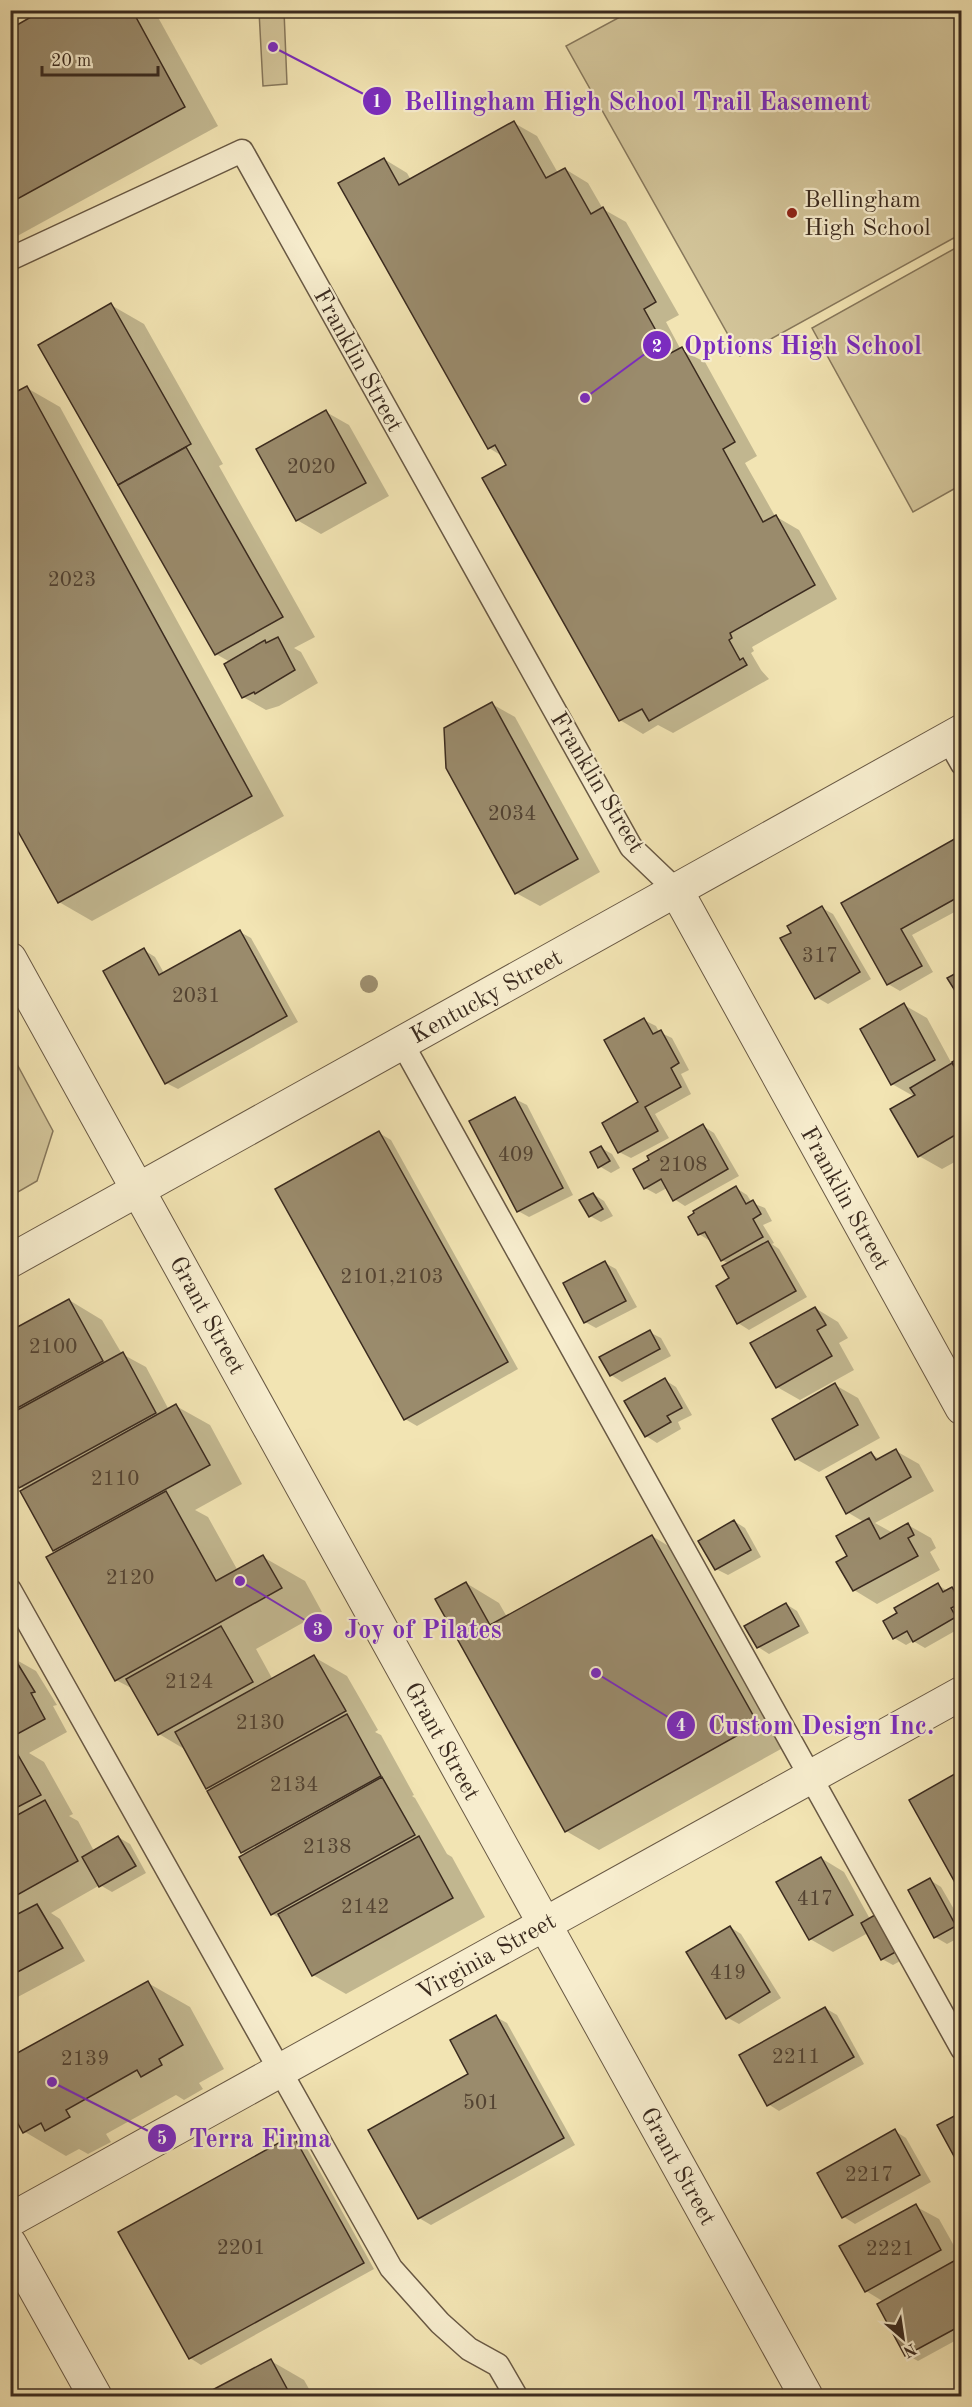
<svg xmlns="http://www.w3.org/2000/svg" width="972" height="2407" viewBox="0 0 972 2407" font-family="'Old Standard TT',serif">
<rect width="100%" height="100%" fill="#f2e4b3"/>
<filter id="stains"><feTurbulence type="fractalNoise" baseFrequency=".00333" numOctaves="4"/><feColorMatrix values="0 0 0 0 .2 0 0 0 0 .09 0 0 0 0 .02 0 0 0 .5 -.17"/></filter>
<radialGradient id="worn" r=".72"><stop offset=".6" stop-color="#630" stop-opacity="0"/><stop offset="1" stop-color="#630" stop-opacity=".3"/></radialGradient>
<g fill="#d3c59a" stroke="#87785c" stroke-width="1.5">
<path d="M259,11h25l3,73 -24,2z"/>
<path d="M631,11h330v223l-221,122 -174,-310z"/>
<path d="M961,245v240l-48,27 -101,-184z"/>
<path d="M11,1053l42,78 -16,50 -26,15z"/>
</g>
<g fill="#0003">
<path d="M46,10h108l64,116 -208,114v-210z"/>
<path d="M514,123l23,13 21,37 7,-4 23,14 15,26 23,13 53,93 -13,7 15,28 24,12 52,94 -12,7 30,53 24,14 38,69 -85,48 2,4 -3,2 10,17 8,9 -96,54 -15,-8 -15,9 -23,-14 -112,-254 -6,-10 -13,-8 -105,-289 23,14 4,7z"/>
<path d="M111,305l33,19 79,140 -4,2 96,171 -21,11 7,4 17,31 -39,23 -13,4 -23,-13 -13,-35 -14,-8 -176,-309z"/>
<path d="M27,388l33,19 224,409 -192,105 -33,-19 -44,-134z"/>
<path d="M326,412l23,13 40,71 -68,38 -24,-14 -39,-71z"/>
<path d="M492,704l23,13 85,155 -60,34 -24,-13z"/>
<path d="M958,839l4,2v67l-50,27 21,37 -33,19 -12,-7 -45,-81z"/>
<path d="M822,908l11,6 38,65 -43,25 -12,-7 -23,-64z"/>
<path d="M240,932l11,6 47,84 -120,67 -12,-6 -22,-133 11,7 9,16z"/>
<path d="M904,1005l23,13 25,46 10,-6v100l-20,11 -23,-13 -4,-59 -23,-13z"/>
<path d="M644,1020l12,6 3,6 13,6 17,32 -8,4 10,20 -36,20 14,24 -38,20 -12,-6 21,-49z"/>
<path d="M515,1099l12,6 46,90 -44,22 -11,-6z"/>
<path d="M703,1126l11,7 25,43 -54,30 -11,-7 -7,-11 -11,6 -11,-6z"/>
<path d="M379,1133l12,7 127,229 -101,57 -12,-7z"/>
<path d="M601,1148l11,6 8,14 -9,5 -12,-7z"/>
<path d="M736,1188l11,7 5,8 13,5 7,13 -9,4 11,18 -2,1 7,5 28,48 -58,33 -11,-7 -9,-59 -7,-4 -12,-19 -11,-7z"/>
<path d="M593,1194l11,7 9,15 -12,6 -11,-6z"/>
<path d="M605,1263l11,6 21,38 -41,21 -11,-6z"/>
<path d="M69,1300l33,20 20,34 24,13 23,43 7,-4 34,19 32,59 -47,26 13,7 30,54 25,-14 42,24 17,31 -66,37 17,31 41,-23 33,19 31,54 -3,2 6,3 33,60 -2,1 3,2 32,56 5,3 33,60 -139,77 -33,-19 -30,-55 -11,-6 -25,-59 -5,-3 -30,-62 -5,-3 -21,-37 -27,-16 -24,-44 -19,-10 -58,-128 -4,-2 -29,-60 -5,-3 -10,-18v-136z"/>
<path d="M815,1308l23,14 10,16 -9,5 15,27 -54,30 -23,-13z"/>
<path d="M649,1332l12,6 10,18 -49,26 -11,-7z"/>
<path d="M665,1380l11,7 16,28 -14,7 3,7 -24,14 -11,-7z"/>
<path d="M835,1385l23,13 22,40 -61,34 -23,-13z"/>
<path d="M896,1451l23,13 15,27 -59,32 18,10 15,-8 23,13 5,10 -6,4 10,18 -63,34 -23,-14 -5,-34 15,-34 -17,-10 24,-58 9,5z"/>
<path d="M734,1521l11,7 16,29 -33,18 -12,-6z"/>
<path d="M652,1536l33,20 105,188 -191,106 -33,-19 -100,-248 33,20 8,14z"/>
<path d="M938,1585l10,6 4,-2 10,5v33l-37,21 -12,-7 -7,4 -12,-7z"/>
<path d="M786,1604l11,7 12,22 -40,21 -11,-7z"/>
<path d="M13,1658l23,13 21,34 -4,1 14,26 -38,21 15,9 29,52 -4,2 9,5 16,30 24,-14 12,7 16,29 -34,19 -12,-7 -49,28 9,6 25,42 -71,38 -4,-2v-255l4,-1 -4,-2v-80z"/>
<path d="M960,1773l2,1v113l-51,-87z"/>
<path d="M821,1858l23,14 26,47 41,36 -18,10 -11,-6 -14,-26 -35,19 -23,-13z"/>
<path d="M930,1880l11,7 21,36v13l-15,8 -12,-7z"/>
<path d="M730,1927l11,7 40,64 -42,26 -11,-6z"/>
<path d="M148,1983l42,24 34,62 -25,14 4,6 -19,11 -8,-5 -70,39 5,8 -23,12 -9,-5 -13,7 -41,-24z"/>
<path d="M825,2008l12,7 27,49 -85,47 -11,-7z"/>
<path d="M496,2017l11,6 68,122 -144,80 -12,-7 51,-143z"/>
<path d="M895,2131l11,7 25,44 -76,42 -11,-7 -25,-44z"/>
<path d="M293,2136l11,7 70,126 -173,96 -11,-7z"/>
<path d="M915,2206l24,13 23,41v77l-44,24 -11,-6 -23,-53 -18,-11z"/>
<path d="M271,2361l33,19 9,16h-109z"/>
</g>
<g fill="#9a8b6c" stroke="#3b2b1f" stroke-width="1.5">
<path d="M43,10h89l53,97 -175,96v-174z"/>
<path d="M514,121l32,57 19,-10 26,46 12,-7 53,95 -12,7 25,45 13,-7 53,95 -12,7 40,73 13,-7 39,70 -85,48 2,5 -3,2 11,20 3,-2 4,7 -98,56 -7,-12 -23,12 -137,-243 24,-13 -11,-20 -7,4 -150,-266 46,-25 15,27z"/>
<path d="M111,303l80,141 -73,41 -80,-140z"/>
<path d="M27,386l225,410 -194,107 -48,-86v-49l3,-1 -3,-4v-368z"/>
<path d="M326,410l40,73 -70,38 -40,-72z"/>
<path d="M186,447l97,170 -68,38 -97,-170z"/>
<path d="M278,637l17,33 -40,24 -1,-2 -12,6 -18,-34 41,-24 1,3z"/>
<path d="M492,702l86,157 -63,35 -69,-126 -2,-40z"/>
<path d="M958,837l4,6v52l-61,34 21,37 -35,19 -46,-82z"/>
<path d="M822,906l38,66 -45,27 -35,-61 11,-5 -4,-7z"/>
<path d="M240,930l47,86 -122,68 -62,-113 41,-23 15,27z"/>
<path d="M962,970v32l-15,-24z"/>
<path d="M904,1003l31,57 -44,25 -31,-56z"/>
<path d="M644,1018l9,16 8,-4 18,33 -8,5 10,19 -36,20 13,24 -40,22 -16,-30 36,-21 -34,-62z"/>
<path d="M962,1056v22l-10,-16z"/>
<path d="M952,1063l10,16v52l-44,26 -28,-48 25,-14 -5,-7z"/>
<path d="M515,1097l48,91 -46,24 -48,-91z"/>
<path d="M703,1124l25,45 -55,32 -12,-22 -17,10 -11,-20 16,-9 -2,-4z"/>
<path d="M379,1131l129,231 -104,58 -129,-231z"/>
<path d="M601,1146l9,15 -12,7 -8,-16z"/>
<path d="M736,1186l10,18 7,-4 8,14 -8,5 10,18 -42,24 -16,-29 -7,3 -10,-18 6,-4 -1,-2z"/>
<path d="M593,1193l10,16 -14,8 -10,-17z"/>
<path d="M768,1241l28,50 -59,33 -21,-38 13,-8 -7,-12z"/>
<path d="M605,1261l21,40 -42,22 -21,-40z"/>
<path d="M69,1299l34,62 -93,51v-81z"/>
<path d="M815,1307l11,18 -9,5 15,26 -56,32 -26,-45z"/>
<path d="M650,1330l10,19 -50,27 -11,-19z"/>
<path d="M123,1352l33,61 -137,75 -9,-16v-58z"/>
<path d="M665,1378l17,30 -15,8 4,6 -26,15 -21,-36z"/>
<path d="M835,1383l23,42 -63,35 -23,-41z"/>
<path d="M176,1404l34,61 -157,86 -33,-60z"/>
<path d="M896,1449l15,28 -65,37 -20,-37 45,-25 5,8z"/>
<path d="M166,1491l50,90 47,-26 19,33 -167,93 -69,-124z"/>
<path d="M869,1518l11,21 28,-16 6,12 -6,3 10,18 -65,35 -17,-29 11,-6 -11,-20z"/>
<path d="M734,1520l17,30 -36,20 -17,-29z"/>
<path d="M652,1535l106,189 -193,108 -130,-233 31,-17 24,43z"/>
<path d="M938,1583l5,9 9,-5 9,16 -10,5 5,9 -43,25 -6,-11 -14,8 -10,-18 14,-8 -3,-5z"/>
<path d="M786,1603l13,23 -42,22 -13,-22z"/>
<path d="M221,1626l32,56 -95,53 -32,-56z"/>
<path d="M314,1655l32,56 -140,78 -31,-57z"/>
<path d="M13,1656l22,36 -4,1 14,26 -35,19v-81z"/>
<path d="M347,1714l34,62 -140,77 -34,-62z"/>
<path d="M10,1741l31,54 -31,16z"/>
<path d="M960,1771l2,113 -5,2 -48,-86z"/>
<path d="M382,1777l33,58 -144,80 -32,-58z"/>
<path d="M45,1800l33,61 -68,38v-80z"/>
<path d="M118,1836l18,30 -37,21 -17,-30z"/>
<path d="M419,1836l34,62 -141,78 -34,-62z"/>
<path d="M821,1857l32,58 -44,25 -33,-58z"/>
<path d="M930,1878l26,48 -22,12 -26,-48z"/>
<path d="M37,1904l26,44 -53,28v-58z"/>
<path d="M880,1912l21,37 -20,11 -20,-37z"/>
<path d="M730,1926l40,66 -44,27 -40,-67z"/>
<path d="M148,1981l35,64 -24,14 3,6 -21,12 -4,-7 -71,40 4,7 -25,14 -4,-8 -18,10 -13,-24v-52z"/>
<path d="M825,2007l29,50 -87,49 -28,-51z"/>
<path d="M496,2015l68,123 -146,81 -50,-89 100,-56 -18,-34z"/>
<path d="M962,2112v57h-1l-24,-44z"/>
<path d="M895,2129l25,46 -78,43 -25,-45z"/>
<path d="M293,2135l71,128 -175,96 -71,-127z"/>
<path d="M916,2204l25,46 -76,42 -26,-46z"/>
<path d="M961,2257l1,68 -57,31 -28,-52z"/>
<path d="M271,2359l20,37h-90z"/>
</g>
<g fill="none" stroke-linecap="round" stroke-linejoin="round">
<defs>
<g id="lane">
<path d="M10,259l232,-108 389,696 45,43"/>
<path d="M948,739l14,25"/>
<path d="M402,1043l560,1006"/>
<path d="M10,1590l381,678 49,55 29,26 29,16 18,31"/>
</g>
<g id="street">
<path d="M676,890l286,518"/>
<path d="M10,959l796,1437"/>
<path d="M10,1261l952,-530"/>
<path d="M10,2220l952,-527"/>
<path d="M10,2244l85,152"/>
</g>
</defs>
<use href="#lane" stroke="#695944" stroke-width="25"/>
<use href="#street" stroke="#695944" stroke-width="35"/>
<use href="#lane" stroke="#f7edce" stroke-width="22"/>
<use href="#street" stroke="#f7edce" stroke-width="33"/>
</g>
<circle fill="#9e8f6f" cx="369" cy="984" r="9"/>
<circle fill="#8f2418" stroke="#f7edce" stroke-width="2" cx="792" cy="213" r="6"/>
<g text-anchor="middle" stroke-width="4.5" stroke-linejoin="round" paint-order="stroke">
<g font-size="21" fill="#534332">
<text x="311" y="473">2020</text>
<text x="72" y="586">2023</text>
<text x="512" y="820">2034</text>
<text x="820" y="962">317</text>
<text x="196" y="1002">2031</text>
<text x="516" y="1161">409</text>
<text x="683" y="1171">2108</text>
<text x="392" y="1283">2101,2103</text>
<text x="53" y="1353">2100</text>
<text x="115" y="1485">2110</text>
<text x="130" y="1584">2120</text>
<text x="189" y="1688">2124</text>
<text x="260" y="1729">2130</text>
<text x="294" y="1791">2134</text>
<text x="327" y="1853">2138</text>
<text x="815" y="1905">417</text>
<text x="365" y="1913">2142</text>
<text x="728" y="1979">419</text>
<text x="796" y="2063">2211</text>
<text x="85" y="2065">2139</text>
<text x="481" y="2109">501</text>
<text x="869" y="2181">2217</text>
<text x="241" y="2254">2201</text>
<text x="890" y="2255">2221</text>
</g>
<g font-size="24" fill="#3b2b1f" stroke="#f7edce" text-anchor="start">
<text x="804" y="207">Bellingham<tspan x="804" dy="28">High School</tspan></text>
</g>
<g font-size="24" fill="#3b2b1f" stroke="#f7edce">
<text transform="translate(359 360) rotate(61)" y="8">Franklin Street</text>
<text transform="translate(598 782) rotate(59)" y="8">Franklin Street</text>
<text transform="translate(486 996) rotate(-29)" y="8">Kentucky Street</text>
<text transform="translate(846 1198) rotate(61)" y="8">Franklin Street</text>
<text transform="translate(208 1315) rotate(61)" y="8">Grant Street</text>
<text transform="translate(443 1741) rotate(61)" y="8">Grant Street</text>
<text transform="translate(486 1956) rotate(-29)" y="8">Virginia Street</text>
<text transform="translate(679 2166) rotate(61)" y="8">Grant Street</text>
</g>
</g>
<path fill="none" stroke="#7b2cbf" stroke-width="2" d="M273 47L377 101M585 398L657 345M240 1581L318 1628M596 1673L681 1725M52 2082L162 2138"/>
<g fill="#7b2cbf" stroke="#f7edce" stroke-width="2">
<circle cx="273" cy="47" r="6"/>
<circle cx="585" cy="398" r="6"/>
<circle cx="240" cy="1581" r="6"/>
<circle cx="596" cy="1673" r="6"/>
<circle cx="52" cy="2082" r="6"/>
<circle cx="377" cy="101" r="15"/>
<circle cx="657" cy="345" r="15"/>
<circle cx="318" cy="1628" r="15"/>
<circle cx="681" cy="1725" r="15"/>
<circle cx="162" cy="2138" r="15"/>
</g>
<g font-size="18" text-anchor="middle" font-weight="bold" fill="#fff">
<text x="377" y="107">1</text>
<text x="657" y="352">2</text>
<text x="318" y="1635">3</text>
<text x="681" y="1731">4</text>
<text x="162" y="2144">5</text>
</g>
<g font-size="26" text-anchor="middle" font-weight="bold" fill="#7b2cbf" stroke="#f7edce" stroke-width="4.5" stroke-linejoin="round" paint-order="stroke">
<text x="637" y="110">Bellingham High School Trail Easement</text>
<text x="803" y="354">Options High School</text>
<text x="423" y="1638">Joy of Pilates</text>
<text x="821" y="1734">Custom Design Inc.</text>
<text x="260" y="2147">Terra Firma</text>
</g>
<rect width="972" height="2407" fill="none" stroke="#f2e4b3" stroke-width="36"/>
<rect x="12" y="12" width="948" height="2383" fill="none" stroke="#3b2b1f" stroke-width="3"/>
<rect x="18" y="18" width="936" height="2371" fill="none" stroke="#3b2b1f" stroke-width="1.5"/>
<g transform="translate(903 2338) rotate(151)" stroke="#f7edce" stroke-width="4.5" paint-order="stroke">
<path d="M0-4.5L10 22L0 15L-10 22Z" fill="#3b2b1f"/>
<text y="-9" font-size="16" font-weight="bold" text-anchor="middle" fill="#3b2b1f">N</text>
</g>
<path d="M42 66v9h116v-9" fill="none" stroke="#3b2b1f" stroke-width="3"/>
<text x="51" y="66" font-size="18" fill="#3b2b1f" stroke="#f7edce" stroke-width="4.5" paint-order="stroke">20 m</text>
<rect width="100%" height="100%" filter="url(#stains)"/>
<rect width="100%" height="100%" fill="url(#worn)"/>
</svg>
